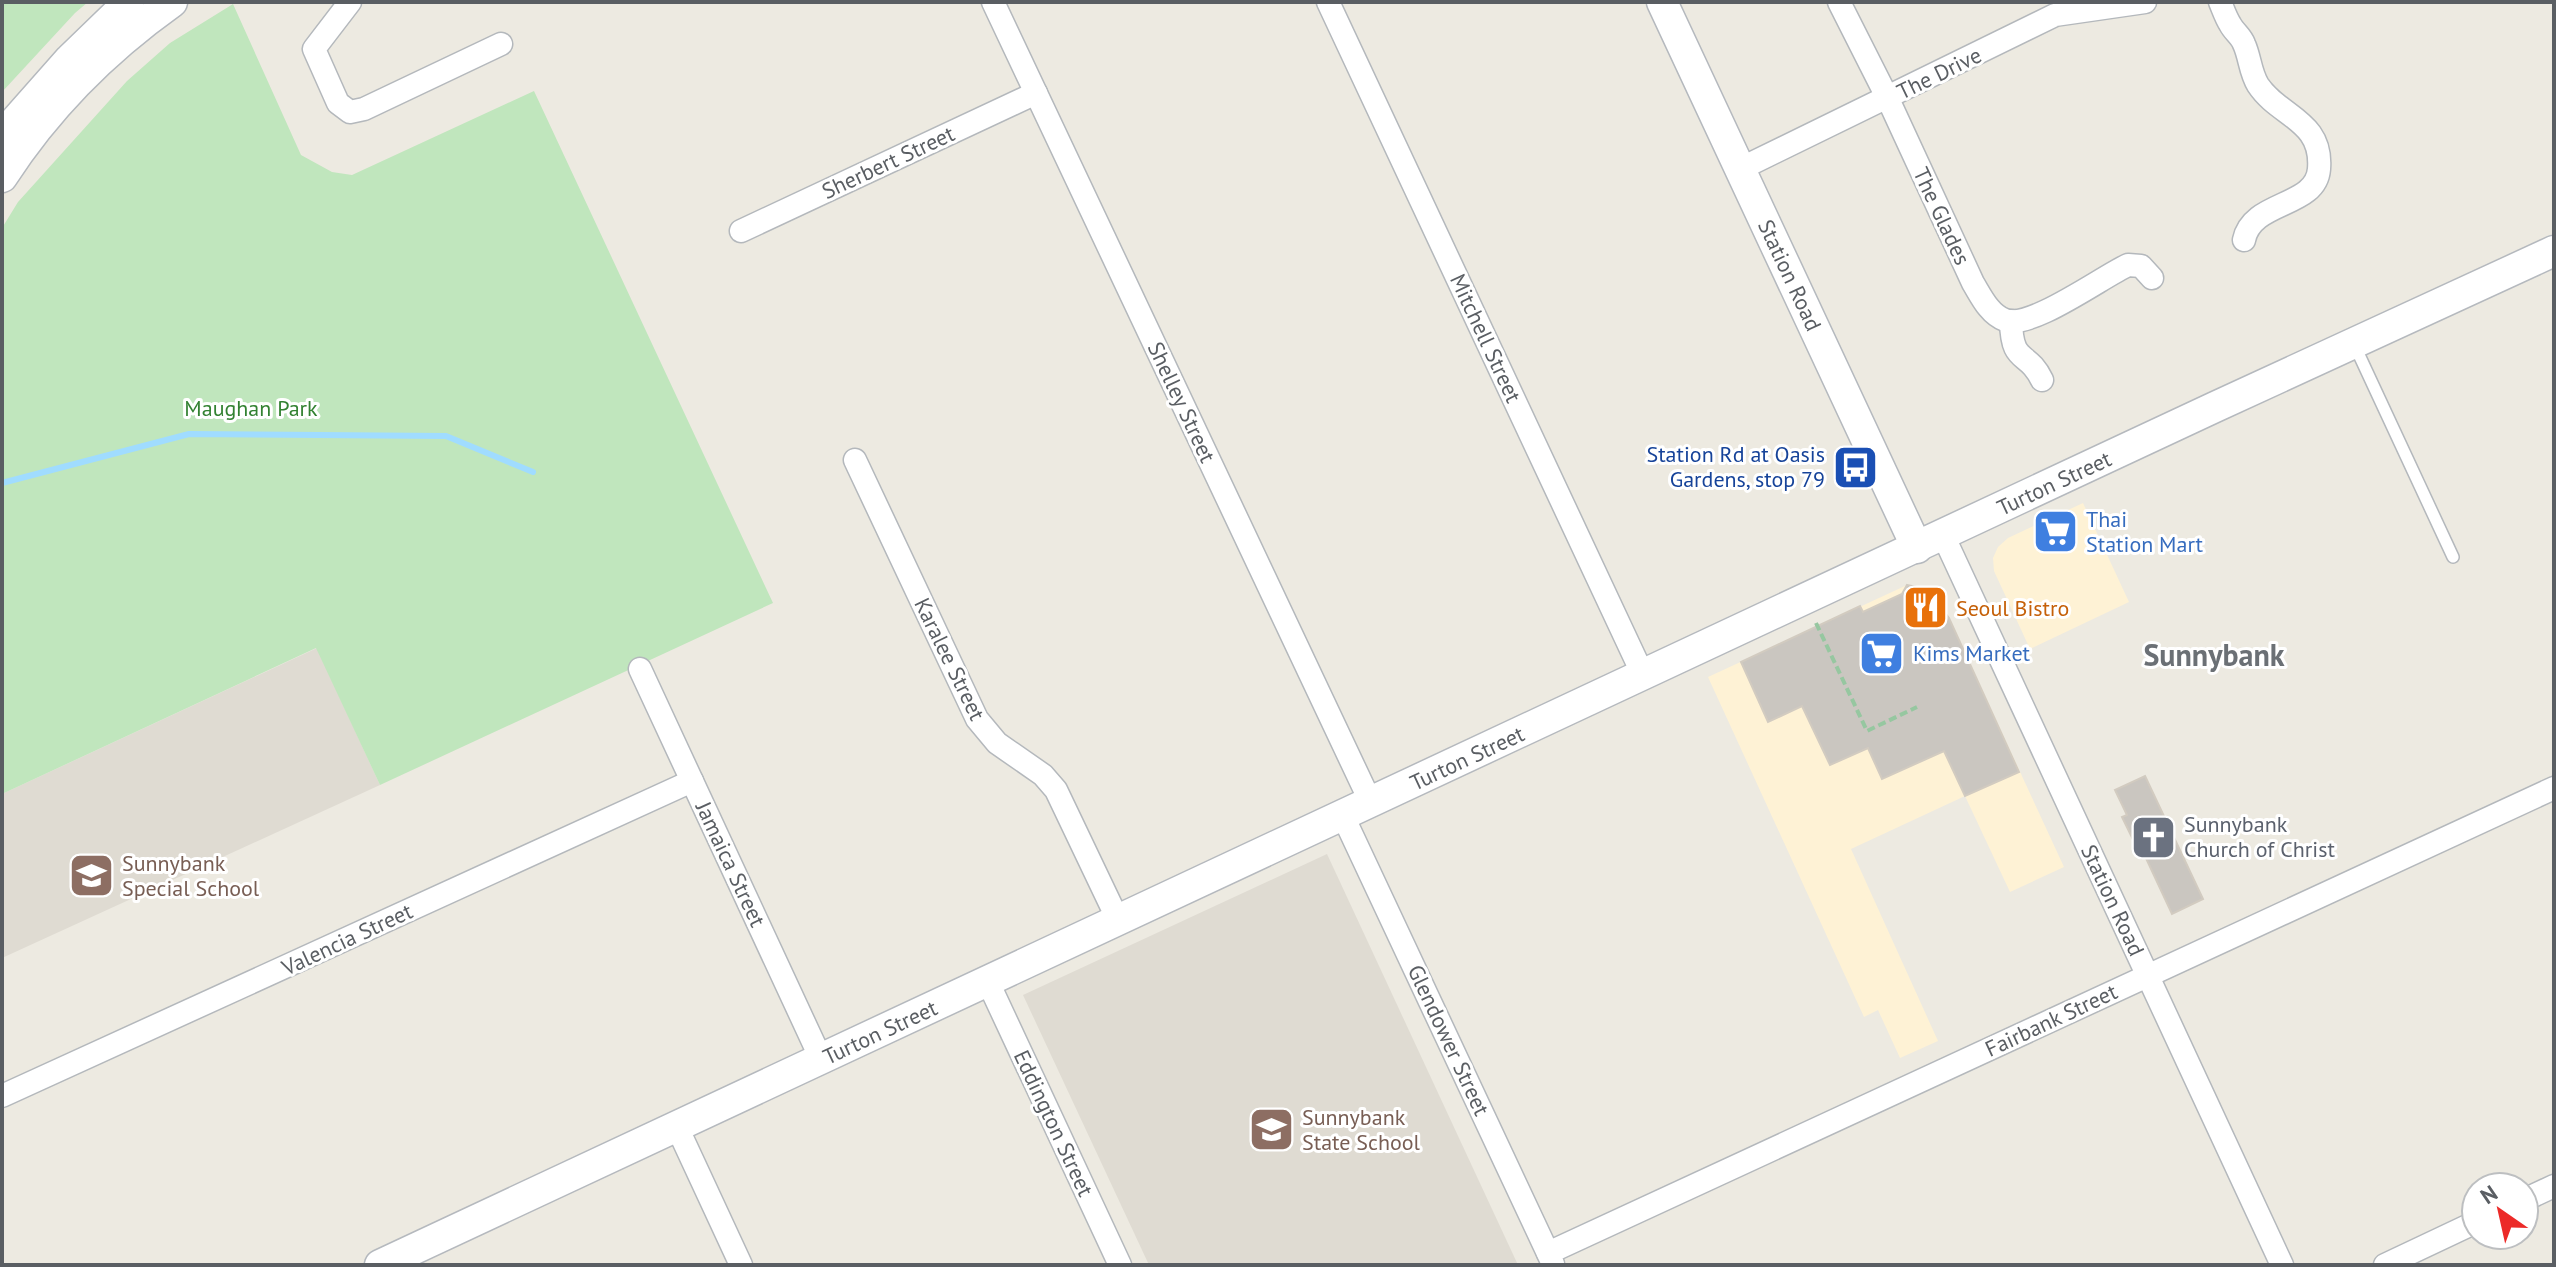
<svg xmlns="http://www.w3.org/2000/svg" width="2556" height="1267" viewBox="0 0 2556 1267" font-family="'PT Sans',sans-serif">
<rect width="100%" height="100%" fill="#edeae1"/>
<g fill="#fef2d5">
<path d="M2083,503l46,99 -99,47 -36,-78 -1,-13 5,-11 10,-9z"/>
<path d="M1907,585l19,4 23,29 115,249 -54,25 -45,-96 -114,53 87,192 -38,17 -22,-48 -14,7 -156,-340z"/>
</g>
<g fill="#dfdbd2">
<path d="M317,648l63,137 -378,173v-164z"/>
<path d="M1327,854l191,411h-369l-126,-270z"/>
</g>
<g fill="#c0e6bd">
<path d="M2,2h86l-13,11 -73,79z"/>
<path d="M233,4l68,151 31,17 20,3 182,-84 239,512 -393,182 -64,-137 -314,146v-566l16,-26 109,-121 43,-38z"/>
</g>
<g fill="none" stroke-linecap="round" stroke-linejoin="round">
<path stroke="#a0dcff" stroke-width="6" d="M2,483l187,-49 257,2 87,36"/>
</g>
<g fill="#cac6c0" stroke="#d2cbc0" stroke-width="2">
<path d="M1907,585l19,4 23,29 70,154 -54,24 -21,-45 -62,28 -14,-31 -38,17 -28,-59 -34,16 -27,-60 119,-56 3,6 39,-18z"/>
<path d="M2145,776l58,123 -31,15 -27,-58 -3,2 -20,-41 5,-2 -12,-25z"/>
</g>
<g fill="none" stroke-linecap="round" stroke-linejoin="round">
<defs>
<path id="lane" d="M2354,344l99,213"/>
<g id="street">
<path d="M350,2l-36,47 24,54 12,9 14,-3 137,-65"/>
<path d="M993,2l378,801"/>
<path d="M1328,2l315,673"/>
<path d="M1839,2l49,97 85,184c8,13 16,31 32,37 25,10 97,-43 123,-55l13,1 11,12"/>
<path d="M2220,2c3,7 6,16 10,22 4,8 11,12 14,20 6,13 6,28 14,41 21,32 65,35 61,84 -3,39 -67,31 -75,71"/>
<path d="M1740,169l315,-154 90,-13"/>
<path d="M741,231l295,-138"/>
<path d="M2011,321c1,45 16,28 31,59"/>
<path d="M855,460l122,259 20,24 46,32 13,15 62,130"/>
<path d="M1943,535l339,730"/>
<path d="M640,669l181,390"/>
<path d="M1343,816l210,448"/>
<path d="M988,982l132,283"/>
<path d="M2,1096l690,-315"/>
<path d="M677,1127l64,138"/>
<path d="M2524,1200l30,-14"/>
<path d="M1548,1253l1006,-465"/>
<path d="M2385,1265l91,-43"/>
</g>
<g id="secondary">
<path d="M1662,2l255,546"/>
<path d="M2,136l68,-77 59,-57"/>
<path d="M2,177c44,-68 104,-128 170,-175"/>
<path d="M380,1265l1835,-858 339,-156"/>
</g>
</defs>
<use href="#lane" stroke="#b4b8bc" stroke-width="14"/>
<use href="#street" stroke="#b4b8bc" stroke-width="25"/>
<use href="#secondary" stroke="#b5b9be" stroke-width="33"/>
<path stroke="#96c7a0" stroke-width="4" stroke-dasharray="8 4" stroke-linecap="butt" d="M1816,623l51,108 50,-24"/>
<use href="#lane" stroke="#fff" stroke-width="11"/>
<use href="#street" stroke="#fff" stroke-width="22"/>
<use href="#secondary" stroke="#fff" stroke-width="30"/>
</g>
<defs>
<symbol id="bus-square" viewBox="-11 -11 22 22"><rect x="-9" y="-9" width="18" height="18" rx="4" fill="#1a4fb4" stroke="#fff"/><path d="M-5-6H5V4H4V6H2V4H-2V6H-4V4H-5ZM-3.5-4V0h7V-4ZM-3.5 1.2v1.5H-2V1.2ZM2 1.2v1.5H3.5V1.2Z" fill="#fff"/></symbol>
<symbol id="supermarket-square" viewBox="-11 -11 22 22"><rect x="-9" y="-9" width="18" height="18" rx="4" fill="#3f7fe0" stroke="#fff"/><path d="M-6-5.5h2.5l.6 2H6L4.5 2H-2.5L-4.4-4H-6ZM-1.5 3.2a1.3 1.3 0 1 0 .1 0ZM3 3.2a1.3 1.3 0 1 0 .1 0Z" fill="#fff"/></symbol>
<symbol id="restaurant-square" viewBox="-11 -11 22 22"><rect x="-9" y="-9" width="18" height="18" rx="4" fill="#e8710a" stroke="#fff"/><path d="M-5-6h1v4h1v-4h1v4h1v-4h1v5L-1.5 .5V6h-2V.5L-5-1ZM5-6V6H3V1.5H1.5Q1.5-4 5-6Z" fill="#fff"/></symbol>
<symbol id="church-square" viewBox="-11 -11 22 22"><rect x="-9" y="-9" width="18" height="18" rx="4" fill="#6b7280" stroke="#fff"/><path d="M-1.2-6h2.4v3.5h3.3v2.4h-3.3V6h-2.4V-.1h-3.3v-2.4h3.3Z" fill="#fff"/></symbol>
<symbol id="school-square" viewBox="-11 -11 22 22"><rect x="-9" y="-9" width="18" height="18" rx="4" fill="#8d6e63" stroke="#fff"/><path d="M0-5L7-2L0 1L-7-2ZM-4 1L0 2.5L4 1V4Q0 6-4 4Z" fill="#fff"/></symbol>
</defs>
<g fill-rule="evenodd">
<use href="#bus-square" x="1830" y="442" width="51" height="51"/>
<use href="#supermarket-square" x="2030" y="506" width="51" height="51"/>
<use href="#restaurant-square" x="1900" y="582" width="51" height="51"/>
<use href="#supermarket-square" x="1856" y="628" width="51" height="51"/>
<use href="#church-square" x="2128" y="812" width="51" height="51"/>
<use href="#school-square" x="66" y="850" width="51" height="51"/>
<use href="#school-square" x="1246" y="1104" width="51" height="51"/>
</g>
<g text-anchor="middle" stroke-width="6" stroke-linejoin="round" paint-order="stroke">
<g font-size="22" fill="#5a5e63" stroke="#fff">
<text transform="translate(1939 73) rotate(-26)" y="8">The Drive</text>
<text transform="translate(888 162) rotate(-25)" y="8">Sherbert Street</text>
<text transform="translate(1942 216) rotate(65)" y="8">The Glades</text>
<text transform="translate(1790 275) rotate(65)" y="8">Station Road</text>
<text transform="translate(1486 338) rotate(65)" y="8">Mitchell Street</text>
<text transform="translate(1182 402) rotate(65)" y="8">Shelley Street</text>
<text transform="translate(2054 483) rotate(-25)" y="8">Turton Street</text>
<text transform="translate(950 659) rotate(64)" y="8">Karalee Street</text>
<text transform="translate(1467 758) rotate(-25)" y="8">Turton Street</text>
<text transform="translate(731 864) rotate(65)" y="8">Jamaica Street</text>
<text transform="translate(2113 900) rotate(65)" y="8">Station Road</text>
<text transform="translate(347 939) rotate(-25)" y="8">Valencia Street</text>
<text transform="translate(2051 1020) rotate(-25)" y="8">Fairbank Street</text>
<text transform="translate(880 1032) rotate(-25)" y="8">Turton Street</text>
<text transform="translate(1449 1040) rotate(65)" y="8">Glendower Street</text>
<text transform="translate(1054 1123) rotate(65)" y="8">Eddington Street</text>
</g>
<g font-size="22" fill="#338232" stroke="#fff">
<text x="251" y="416">Maughan Park</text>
</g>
<g font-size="22" fill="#164399" stroke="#fff" text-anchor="end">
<text x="1825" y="462">Station Rd at Oasis<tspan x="1825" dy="25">Gardens, stop 79</tspan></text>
</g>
<g font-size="22" fill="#366cbe" stroke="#fff" text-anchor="start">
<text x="2086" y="527">Thai<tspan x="2086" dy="25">Station Mart</tspan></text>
<text x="1913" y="661">Kims Market</text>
</g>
<g font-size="22" fill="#c56008" stroke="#fff" text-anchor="start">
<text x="1956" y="616">Seoul Bistro</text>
</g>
<g font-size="22" fill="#5b616d" stroke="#fff" text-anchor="start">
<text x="2184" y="832">Sunnybank<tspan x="2184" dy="25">Church of Christ</tspan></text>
</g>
<g font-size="22" fill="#785e54" stroke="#fff" text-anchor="start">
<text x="122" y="871">Sunnybank<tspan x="122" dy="25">Special School</tspan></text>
<text x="1302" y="1125">Sunnybank<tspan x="1302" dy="25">State School</tspan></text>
</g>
<g font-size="30" font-weight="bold" fill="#6b7075" stroke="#fff">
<text x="2214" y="666">Sunnybank</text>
</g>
</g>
<rect width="2556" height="1267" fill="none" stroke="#5a5e63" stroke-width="8"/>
<g transform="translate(2500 1211) rotate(326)"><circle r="38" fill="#ffffff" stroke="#bdbfc1" stroke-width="2"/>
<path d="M0-6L14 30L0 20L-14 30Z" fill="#ec2a28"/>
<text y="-12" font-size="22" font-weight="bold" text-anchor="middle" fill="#5a5e63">N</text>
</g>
</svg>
